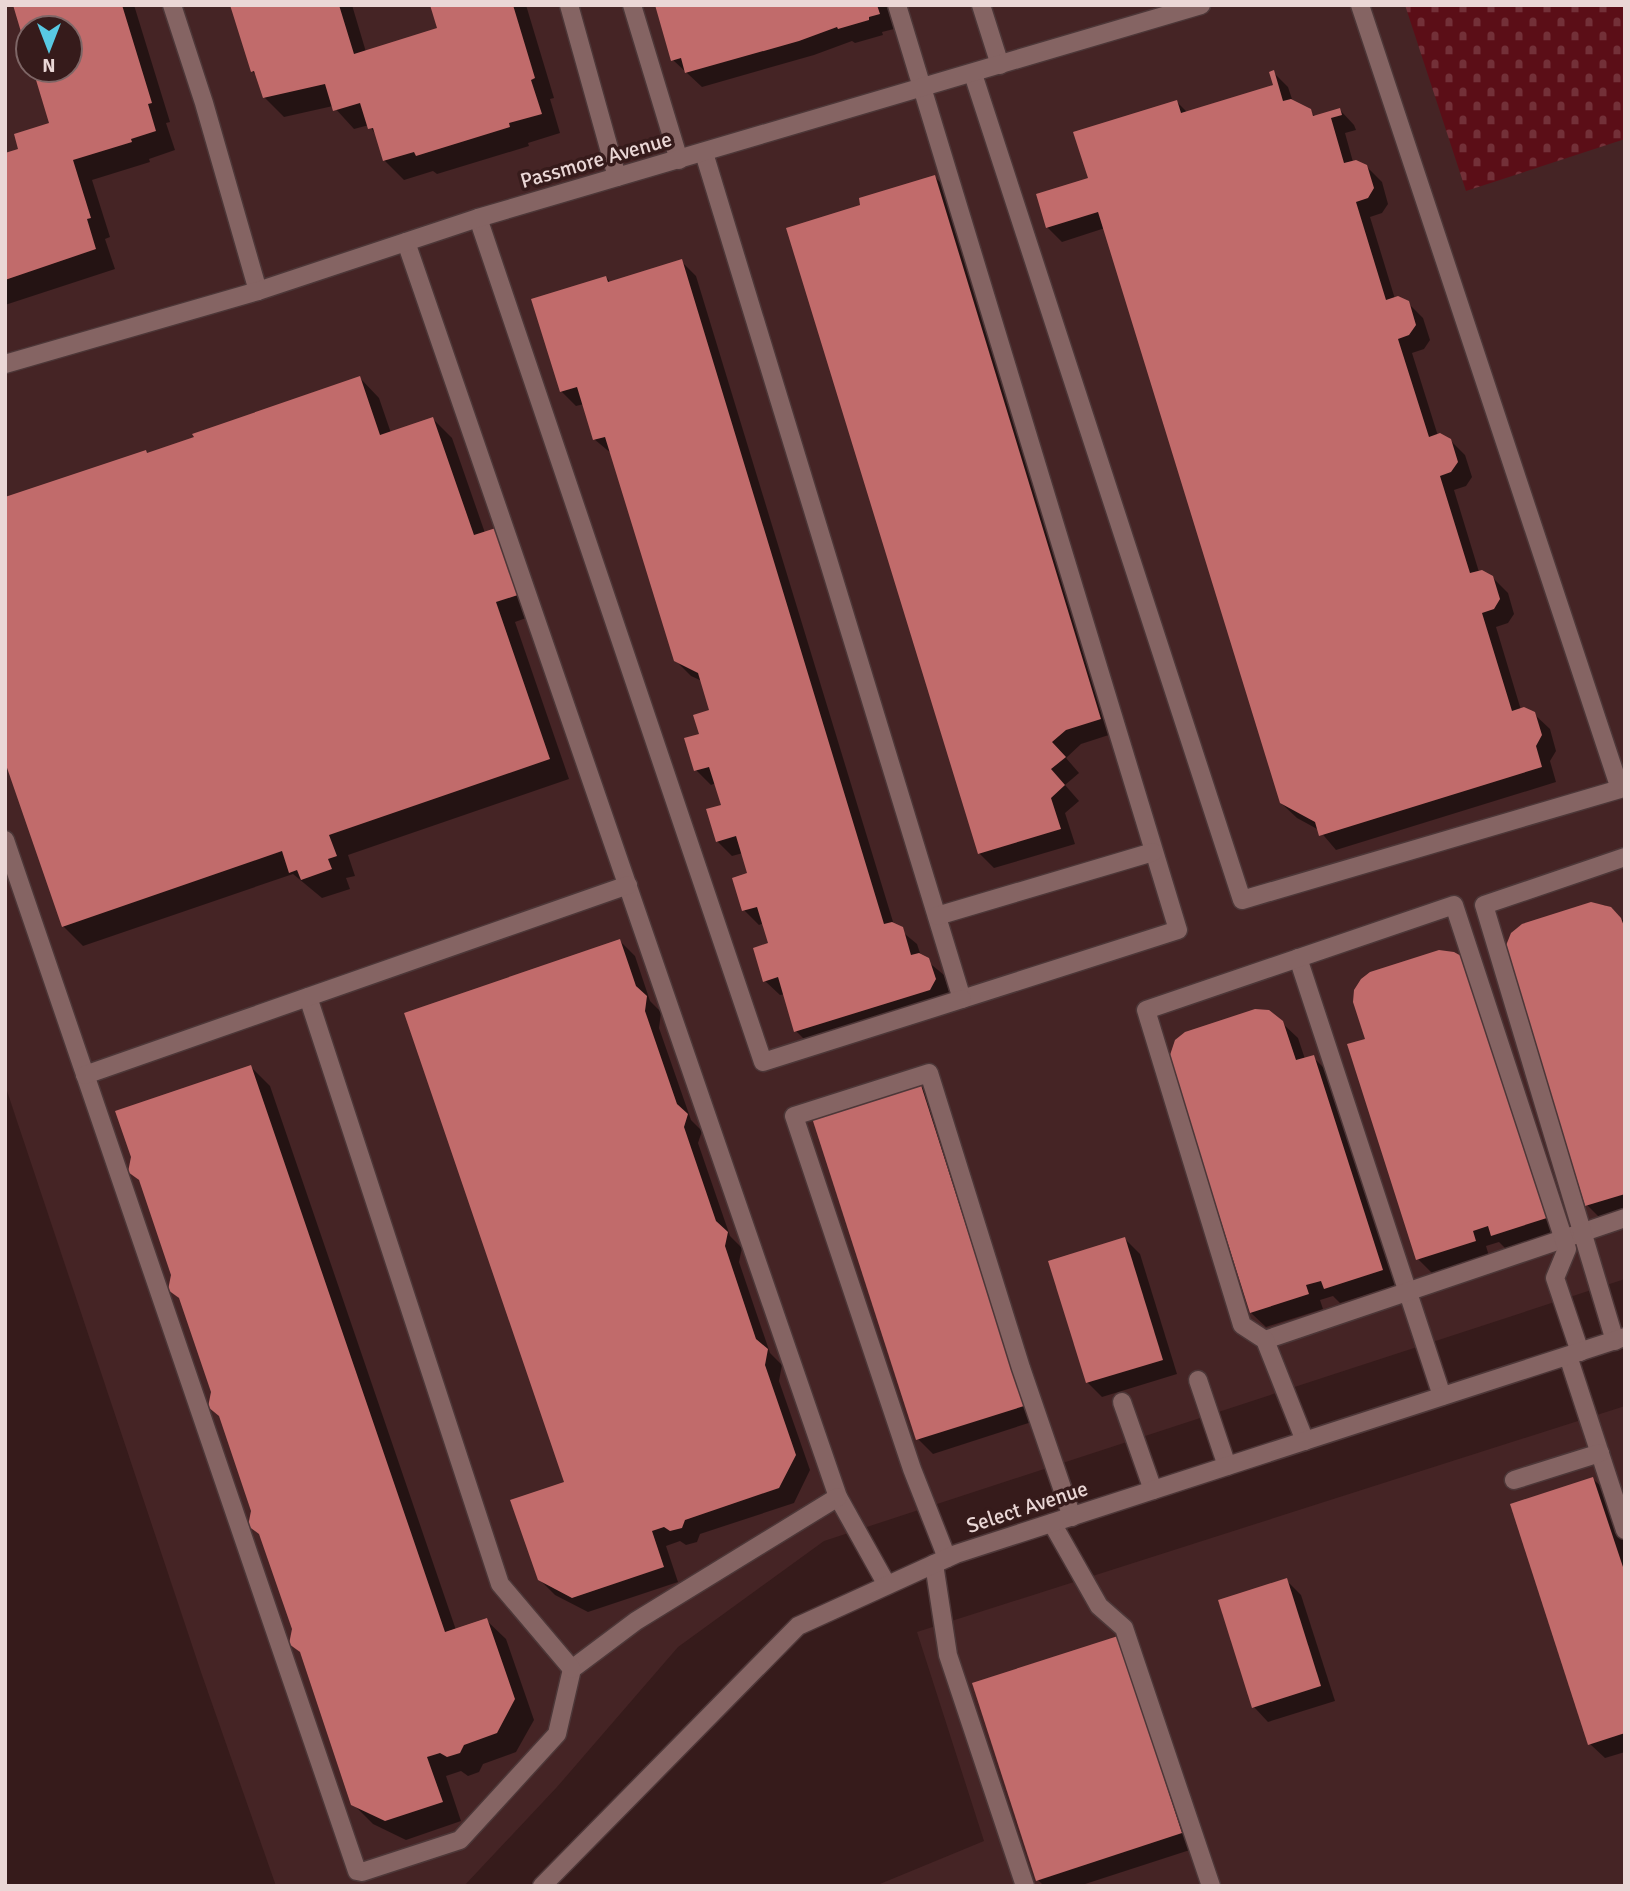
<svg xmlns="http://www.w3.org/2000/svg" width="1630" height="1891" viewBox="0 0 1630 1891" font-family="Signika,sans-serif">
<defs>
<pattern id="cemetery-stones" width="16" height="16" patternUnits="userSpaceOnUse" patternTransform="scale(1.75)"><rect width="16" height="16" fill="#5b0e17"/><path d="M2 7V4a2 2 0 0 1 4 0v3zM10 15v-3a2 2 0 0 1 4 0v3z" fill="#733038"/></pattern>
</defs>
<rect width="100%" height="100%" fill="#361b1b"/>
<g fill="#452425" fill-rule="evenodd">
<path d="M5,5h1620v1274l-801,262 -146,106 -121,140 -93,99h-188l-74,-211 -197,-590zM28,28h42v42h-42z"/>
<path d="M1625,1406v480h-750l109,-45 -67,-209z"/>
</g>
<path fill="url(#cemetery-stones)" d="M1405,5h220v134l-159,52z"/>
<g fill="#0007">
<path d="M15,5h119l36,117 -4,1 9,27 -26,9 1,3 -58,18 18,57 -5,2 10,30 -110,36v-150l16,-5 30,-25 -16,-55h35v-42h-42v20z"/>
<path d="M232,5h120l14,47 73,-23 -7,-24h94l28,93 -4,1 10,34 -32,10 1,3 -92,28 -4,-3 -29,9 -20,-20 -8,-25 -7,-10 -15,4 -21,-23 -49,11 -20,-20 -6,-20 -6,-6z"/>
<path d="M656,5h242l1,6 -10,3 5,15 -12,3 1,3 -28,8 -3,-2 -38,14 -112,32 -29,-27z"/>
<path d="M1273,72l15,15 5,15 24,15 23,-7 14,15 2,5 -11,3 8,29 13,4 16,16 6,22 -6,9 -12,4 25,82 13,4 15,15 7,22 -6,9 -12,4 26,83 12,4 15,15 7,22 -6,9 -12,4 25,82 13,5 16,16 6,21 -6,9 -12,4 25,83 13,4 16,15 6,22 -6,10 6,21 -220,68 -17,-20 -22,-12 -16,-15 -176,-575 -43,14 -15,-15 43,-48 87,-77 11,11 87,-27z"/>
<path d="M935,177l15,15 165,541 -34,11 -15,14 13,15 -14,12 14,16 -14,12 10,31 -81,24 -15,-15 -117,-647z"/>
<path d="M681,261l15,15 198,649 23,19 4,12 23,19 6,20 -139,51 -15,-15 -11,-37 -5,1 -15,-14 5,-36 -6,-22 -5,2 -15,-15 5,-36 -6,-21 -11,3 -15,-15 6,-35 -7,-23 -5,2 -15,-15 5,-35 10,-24 -9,-30 -11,-5 -16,-16 -63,-206 -18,-15 -10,-35 -8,2 -15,-15 45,-114 5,6z"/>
<path d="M360,378l19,20 12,35 42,-14 19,19 33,95 55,80 -25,9 54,157 -221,76 7,21 -9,2 4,11 -28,9 -29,-24 -210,72 -20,-20 85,-472z"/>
<path d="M1591,904l14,1 20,17v291l-23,7 -15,-15z"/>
<path d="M620,941l15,15 15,45 11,11 -2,16 32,92 11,11 -4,12 32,93 12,12 -3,14 31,91 12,12 -3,16 31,89 -16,33 -94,31 -3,8 -11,3 -6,-4 -14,5 12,36 -90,30 -33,-17 -16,-16 27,-96z"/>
<path d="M1282,1023l16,15 7,21 8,-2 15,15 68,213 -56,18 -7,-7 -13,4 3,9 -57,18 -15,-14z"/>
<path d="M1367,1040l197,192 -57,18 -8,-8 -13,4 3,10 -56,18 -15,-15z"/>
<path d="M251,1067l19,19 186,544 30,-10 20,19 28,81 -18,32 -33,12 -4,8 -11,4 -7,-5 -15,5 15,45 -55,19 -33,-16 -20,-20 -50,-149 -12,-12 2,-14 -111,-328 -12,-12 3,-14 -32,-93 -11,-10z"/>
<path d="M919,1084l15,15 104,321 -105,34 -15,-15z"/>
<path d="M1125,1239l15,15 37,120 -75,23 -15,-15z"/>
<path d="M1593,1479l15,14 17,53v206l-20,6 -15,-14z"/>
<path d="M1286,1580l15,15 34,106 -67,21 -14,-15z"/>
<path d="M1118,1638l78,210 -117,38h-35l-6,-6z"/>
</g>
<g fill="#c16b6b">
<path d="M13,5h109l30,98 -4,1 8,27 -25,8 1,3 -59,18 18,58 -4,1 9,30 -91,31v-127l13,-4 -4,-15 35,-11 -16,-53h37v-42h-42l-1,24z"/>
<path d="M230,5h109l15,49 83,-26 -7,-23h83l22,73 -4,2 11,34 -33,9 1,4 -94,29 -2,-4 -31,9 -10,-33 -5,1 -8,-26 -27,8 -8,-27 -62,14 -9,-27 -3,1z"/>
<path d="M655,5h222l3,9 -11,3v3l-31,9 -1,-2 -38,14 -114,32 -4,-15 -10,3z"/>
<path d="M1274,70l9,31 8,-2 20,10 2,7 27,-8 2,7 -11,3 13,45 12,-3 11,5 7,23 -6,10 -12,4 30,98 12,-4 11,5 7,24 -7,10 -11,4 31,98 11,-4 11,6 7,23 -7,10 -11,4 30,97 12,-3 11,6 7,23 -6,10 -12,4 30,98 12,-4 11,5 7,23 -6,11 6,21 -223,69 -4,-14 -35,-19 -182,-591 -52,16 -10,-34 52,-16 -15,-46 104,-32 4,13 92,-28 -4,-13z"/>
<path d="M935,175l166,544 -35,11 -14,12 14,15 -15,12 14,16 -14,13 10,31 -83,25 -192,-626 74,-23 -1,-7z"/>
<path d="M682,259l202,665 8,-2 11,5 8,28 8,-2 10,5 7,21 -6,11 -136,42 -16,-55 -15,5 -10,-34 15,-5 -11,-36 -15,4 -10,-33 15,-5 -11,-37 -20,6 -10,-33 15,-4 -12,-38 -15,4 -10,-33 15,-4 -6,-19 16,-5 -11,-37 -24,-12 -69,-224 -12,3 -16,-53 -17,5 -29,-93 75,-23 2,6z"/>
<path d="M360,376l20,59 53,-18 41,118 25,-8 22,67 -25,8 54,157 -221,76 8,21 -9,3 4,10 -31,11 -4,-10 -8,3 -7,-22 -220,76 -57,-165v-265l141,-47 1,3 47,-16 -2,-3z"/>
<path d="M1591,902l20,5 10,11 4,11v265l-40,12 -80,-258 6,-15 11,-9z"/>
<path d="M620,939l16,47 11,10 -2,15 32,93 11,10 -4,13 32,94 12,11 -3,14 31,93 12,10 -3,16 31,90 -17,33 -94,32 -3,8 -12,3 -6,-4 -12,4 12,36 -92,31 -34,-18 -28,-80 54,-18 -160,-469z"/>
<path d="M1439,950l15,2 9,5 87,260 -59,19 -3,-10 -15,5 3,10 -60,19 -69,-216 18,-5 -12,-37 1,-12 7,-11 9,-7z"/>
<path d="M1255,1009l14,1 14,11 13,39 18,-5 69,215 -59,19 -3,-8 -15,4 3,9 -59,19 -81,-255 6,-18 10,-8z"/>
<path d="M251,1065l194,567 42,-14 28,81 -18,34 -33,12 -4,8 -13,4 -7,-4 -13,4 16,45 -58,19 -34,-16 -51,-153 -11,-8 3,-15 -33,-95 -11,-8 3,-15 -32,-95 -11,-9 3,-15 -32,-94 -11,-8 3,-15 -32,-95 -11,-8 3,-15 -16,-46z"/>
<path d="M920,1082l104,324 -108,34 -104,-322z"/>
<path d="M1125,1237l38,123 -77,23 -38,-122z"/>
<path d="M1593,1477l32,96v160l-37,12 -78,-241z"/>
<path d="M1287,1578l34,108 -69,22 -34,-108z"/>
<path d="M1118,1636l64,197 -146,48 -64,-198z"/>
</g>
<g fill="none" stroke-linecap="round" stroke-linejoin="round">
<defs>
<g id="minor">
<path d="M172,5l32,98 54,188"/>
<path d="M569,5l48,172"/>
<path d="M632,5l47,155"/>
<path d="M981,5l19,60"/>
<path d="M973,74l269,826 378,-111 -260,-784"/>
<path d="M704,153l258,846 216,-69 -281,-925"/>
<path d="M478,218l285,844 199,-63"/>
<path d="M406,242l432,1255 49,88"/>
<path d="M5,364l253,-73 220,-73 723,-213"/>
<path d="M5,840l352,1031 5,1 98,-32 97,-106 15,-65 64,-48 202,-124"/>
<path d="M937,916l216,-64"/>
<path d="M1298,958l144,438"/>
<path d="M308,997l192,587 72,85"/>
<path d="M85,1075l543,-190"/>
<path d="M1265,1340l360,-122"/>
<path d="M1615,1341l-131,-436 141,-48"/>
<path d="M1568,1356l57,174"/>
<path d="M1198,1380l29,86"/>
<path d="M1122,1402l31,88"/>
<path d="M1305,1441l-40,-101 -23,-15 -96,-315 308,-105 113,344 -12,29 25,74"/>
<path d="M1514,1480l86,-27"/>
<path d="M1052,1523l47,83 25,22 87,258"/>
<path d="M947,1558l-35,-89 -118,-353 135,-43 92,295 51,149"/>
<path d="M934,1564l14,91 77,231"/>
<path d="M542,1886l256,-260 158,-72 669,-217"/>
</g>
</defs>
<use href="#minor" stroke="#4d3738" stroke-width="21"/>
<use href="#minor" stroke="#856463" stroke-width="18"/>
</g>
<g text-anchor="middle" stroke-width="7" stroke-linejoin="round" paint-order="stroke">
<g font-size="21" fill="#ead7d6" stroke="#361b1b">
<text transform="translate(596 160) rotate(-16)" y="7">Passmore Avenue</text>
<text transform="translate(1027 1507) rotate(-18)" y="7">Select Avenue</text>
</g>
</g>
<rect width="1630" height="1891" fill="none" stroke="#ead7d6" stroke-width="14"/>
<g transform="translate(49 49) rotate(180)"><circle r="33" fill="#361b1b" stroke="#7e6666" stroke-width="2"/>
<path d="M0-5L12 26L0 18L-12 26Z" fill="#58c9e3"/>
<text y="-10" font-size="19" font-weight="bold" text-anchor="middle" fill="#ead7d6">N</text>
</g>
</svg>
